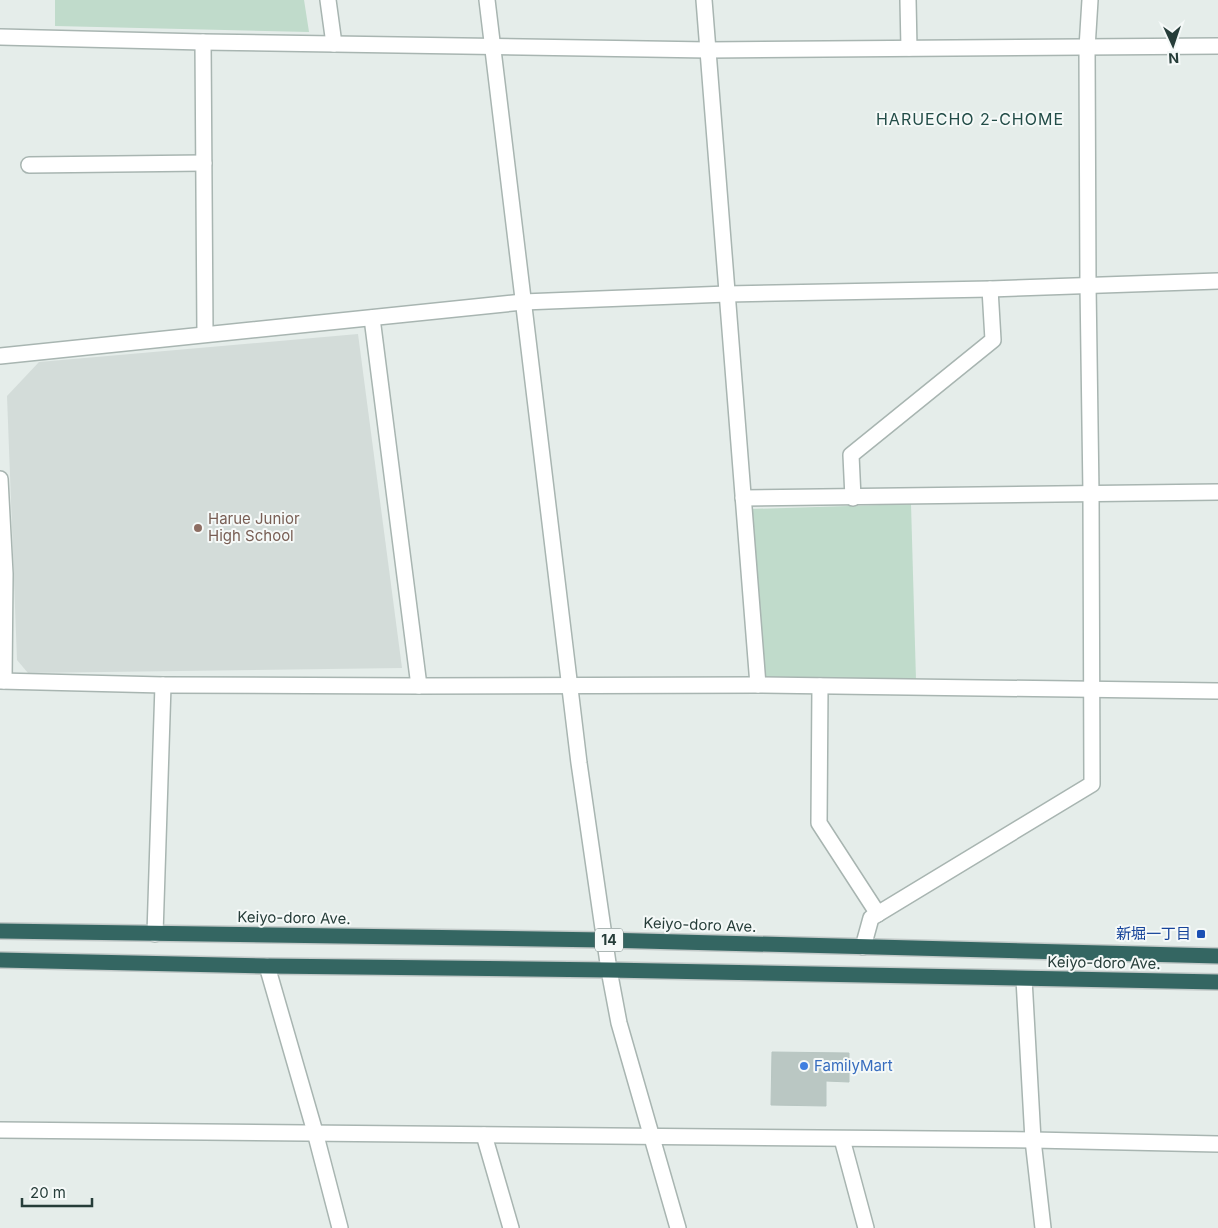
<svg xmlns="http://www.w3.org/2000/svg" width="1218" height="1228" viewBox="0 0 1218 1228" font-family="Inter,'Noto Sans JP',sans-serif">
<rect width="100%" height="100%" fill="#e5edea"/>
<path fill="#d3dcd9" d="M358,334l44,334 -374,5 -11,-13 -10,-264 32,-34z"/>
<g fill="#c0dbcb">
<path d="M55,0h249l5,32 -254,-6z"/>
<path d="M911,504l5,176 -153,-1 -13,-170z"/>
</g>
<path fill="#bac7c3" stroke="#b8c6c2" d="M772,1052l77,1v29l-23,-1v25l-55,-1z"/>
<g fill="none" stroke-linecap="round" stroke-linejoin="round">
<defs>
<g id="minor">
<path d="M328,0l6,44"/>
<path d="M487,0l92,763 30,207 10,53 59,205"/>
<path d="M704,0l54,685"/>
<path d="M908,0l1,48"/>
<path d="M0,37l203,5 505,8 510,-4"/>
<path d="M203,42l2,292"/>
<path d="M29,165l175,-2"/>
<path d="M372,318l47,368"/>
<path d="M0,356l523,-54 204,-8 263,-5 228,-8"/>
<path d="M0,479l5,95 -1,107"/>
<path d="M743,498l475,-6"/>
<path d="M853,498l-2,-43 142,-115 -3,-51"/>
<path d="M0,681l163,4 256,1 339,-1 460,6"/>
<path d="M820,686l-1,137 59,91"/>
<path d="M155,934l8,-249"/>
<path d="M863,947l8,-29 221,-134 -1,-290 -3,-209 -1,-237 3,-48"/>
<path d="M267,966l48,166 25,96"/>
<path d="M1024,979l9,161 10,88"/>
<path d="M0,1130l1033,10 185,4"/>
<path d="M484,1135l27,93"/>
<path d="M842,1139l24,89"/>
</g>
<g id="highway">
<path d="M0,931l604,9 614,16"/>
<path d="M0,960l267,6 342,4 609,12"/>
</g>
</defs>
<use href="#minor" stroke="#a8b5b1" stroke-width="18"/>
<use href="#highway" stroke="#c2c9c8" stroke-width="18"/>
<use href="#minor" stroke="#fff" stroke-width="15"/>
<use href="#highway" stroke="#346662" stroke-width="15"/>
</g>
<circle fill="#8d6e63" stroke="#f5f9f8" stroke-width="2" cx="198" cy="528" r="5"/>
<rect fill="#1a4fb4" stroke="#f5f9f8" stroke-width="2" x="1196" y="929" width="10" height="10" rx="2.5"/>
<circle fill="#3f7fe0" stroke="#f5f9f8" stroke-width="2" cx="804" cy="1066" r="5"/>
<g text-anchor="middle" stroke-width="4" stroke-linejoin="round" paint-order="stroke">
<rect fill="#f5f9f8" stroke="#647572" stroke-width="1" x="595" y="928.5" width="28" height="23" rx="4"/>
<g font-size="14" font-weight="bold" fill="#263d39">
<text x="609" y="945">14</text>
</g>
<g font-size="15" fill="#785e54" stroke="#f5f9f8" text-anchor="start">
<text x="208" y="524">Harue Junior<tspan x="208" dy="17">High School</tspan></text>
</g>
<g font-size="15" fill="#263d39" stroke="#f5f9f8">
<text transform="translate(294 918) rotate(1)" y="5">Keiyo-doro Ave.</text>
<text transform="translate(700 925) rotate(2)" y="5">Keiyo-doro Ave.</text>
<text transform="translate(1104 963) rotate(1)" y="5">Keiyo-doro Ave.</text>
</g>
<g font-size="15" fill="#164399" stroke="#f5f9f8" text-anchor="end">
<text x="1191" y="939">新堀一丁目</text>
</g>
<g font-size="15" fill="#366cbe" stroke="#f5f9f8" text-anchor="start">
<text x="814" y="1071">FamilyMart</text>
</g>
<g font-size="16" letter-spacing="1" fill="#234d48" stroke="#f5f9f8">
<text x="970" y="125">HARUECHO 2-CHOME</text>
</g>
</g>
<g transform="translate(1173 45) rotate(177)" stroke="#f5f9f8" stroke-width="4" paint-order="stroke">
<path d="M0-4L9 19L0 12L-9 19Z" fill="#263d39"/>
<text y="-8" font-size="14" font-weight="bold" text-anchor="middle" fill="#263d39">N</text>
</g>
<path d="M22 1198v8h70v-8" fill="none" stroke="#263d39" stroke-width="2.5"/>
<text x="30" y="1198" font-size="15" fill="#263d39" stroke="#f5f9f8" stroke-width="4" paint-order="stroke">20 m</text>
</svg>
